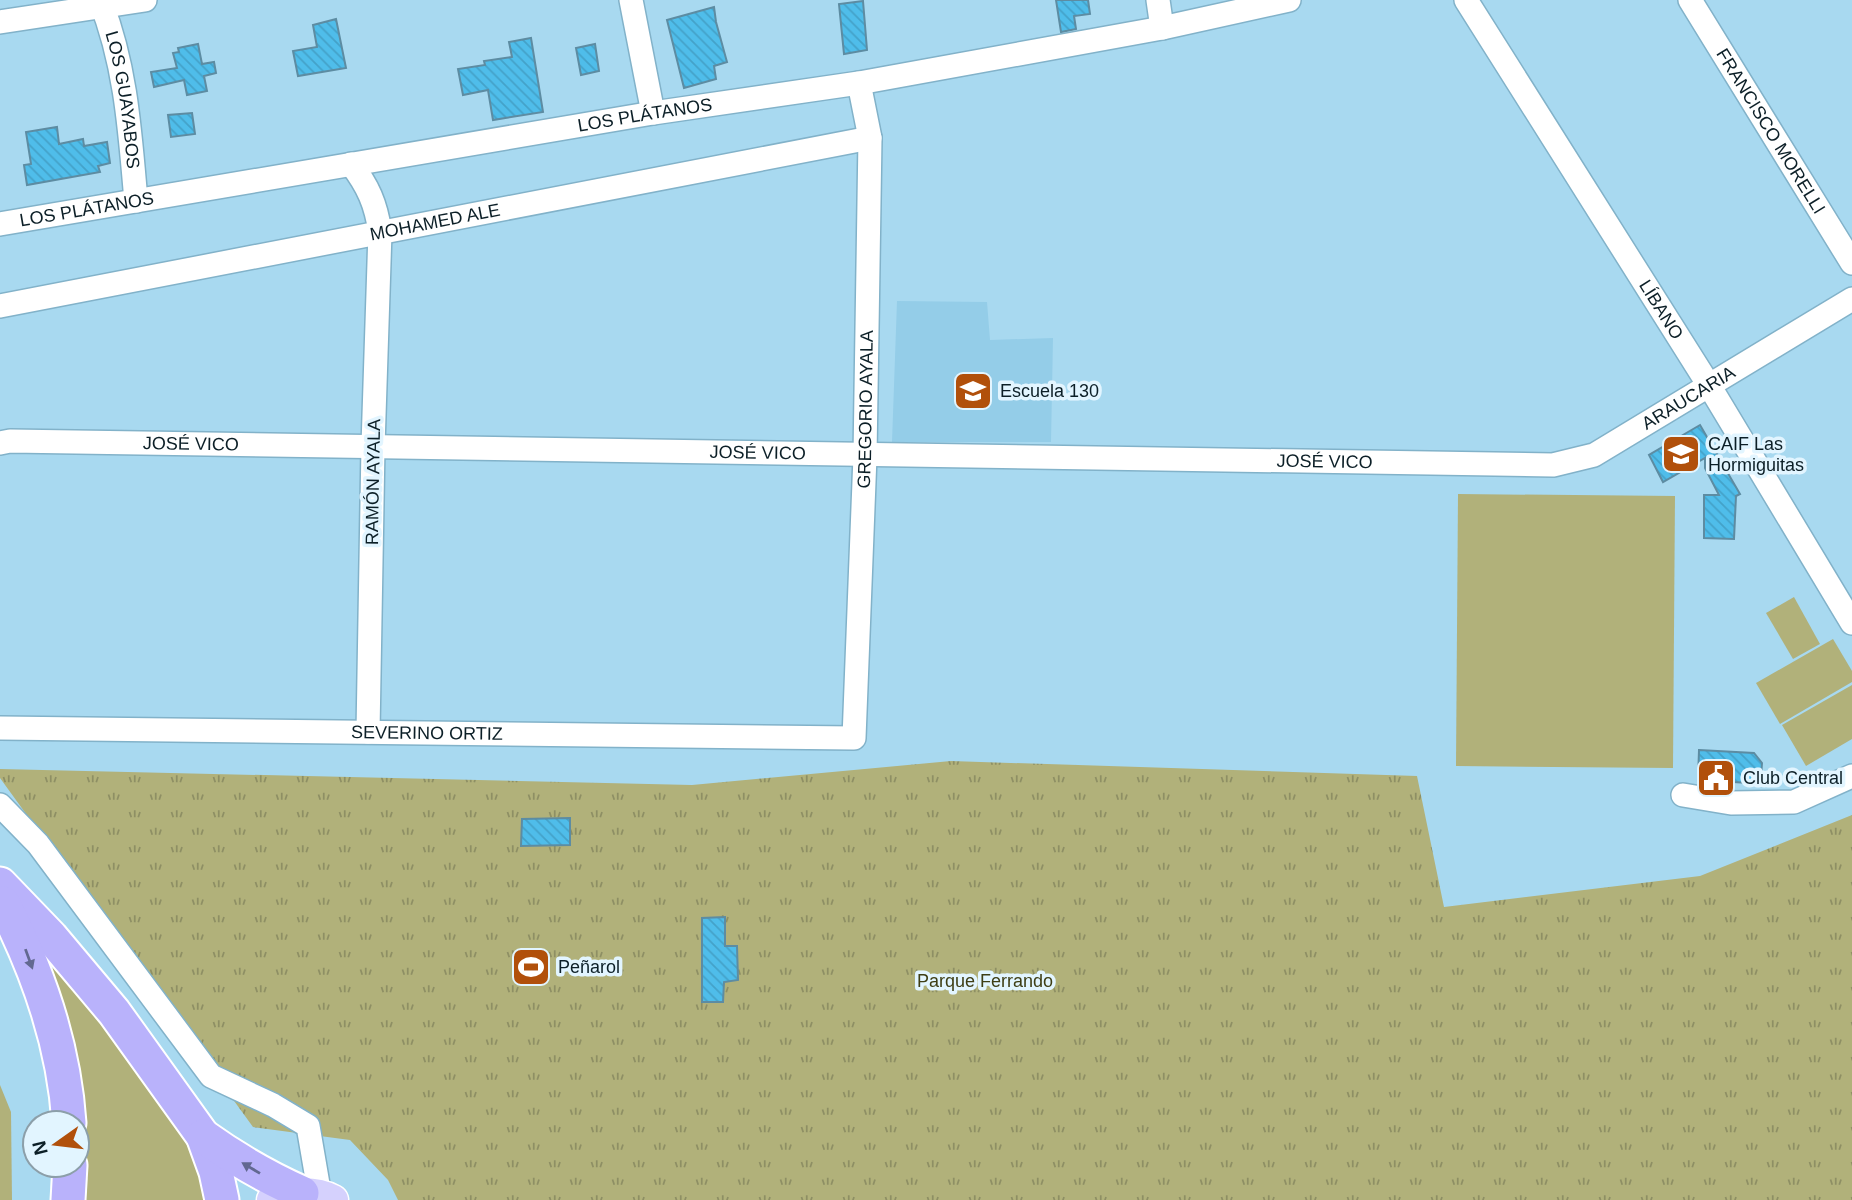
<svg xmlns="http://www.w3.org/2000/svg" width="1852" height="1200" viewBox="0 0 1852 1200" font-family="Helvetica,sans-serif">
<defs>
<pattern id="park-tufts" width="24" height="20" patternUnits="userSpaceOnUse" patternTransform="scale(1.75)"><rect width="24" height="20" fill="#b1b17a"/><path d="M3 7l-1-3M5 7V3M7 7l1-3M15 17l-1-3M17 17v-4M19 17l1-3" fill="none" stroke="#8e8f64"/></pattern>
<pattern id="building-back-hatch" width="6" height="6" patternUnits="userSpaceOnUse" patternTransform="scale(1.75)"><rect width="6" height="6" fill="#4fbdea"/><path d="M-1 5l2 2M0 0l6 6M5-1l2 2" fill="none" stroke="#44a2c9"/></pattern>
</defs>
<rect width="100%" height="100%" fill="#a8d9f0"/>
<path fill="#94cde8" d="M897,301l90,1 3,38 63,-2 -2,104h-159z"/>
<g fill="#b1b17a">
<path d="M1458,494l217,2 -2,272 -217,-2z"/>
<path d="M1794,597l26,47 -27,15 -27,-46z"/>
<path d="M1833,639l19,32v11l-72,42 -24,-41z"/>
<path d="M1852,685v54l-46,27 -24,-41z"/>
<path d="M53,967l37,39 90,123 13,24 16,47h-126c8,-79 -9,-154 -31,-229z"/>
<path d="M0,1085l11,27 1,88h-12z"/>
</g>
<path fill="url(#park-tufts)" d="M951,761l466,15 27,131 256,-31 152,-61v385h-1454l-10,-20 -38,-40 -97,-13 -253,-349v-9l692,16z"/>
<g fill="url(#building-back-hatch)" stroke="#5d8ca2" stroke-width="2">
<path d="M1056,0h32l2,14 -16,2 2,13 -15,3z"/>
<path d="M863,1l4,49 -23,4 -5,-50z"/>
<path d="M714,7l2,15 11,40 -13,4 2,13 -32,9 -17,-68z"/>
<path d="M336,19l10,49 -48,8 -5,-25 24,-4 -4,-22z"/>
<path d="M531,38l12,74 -50,8 -5,-30 -25,5 -5,-26 27,-4 -1,-4 28,-4 -3,-15z"/>
<path d="M198,44l4,20 12,-2 2,11 -12,3 3,15 -20,4 -3,-15 -30,7 -3,-15 26,-4 -4,-15 6,-1 -1,-4z"/>
<path d="M595,44l4,27 -18,4 -5,-27z"/>
<path d="M192,113l3,21 -24,3 -3,-22z"/>
<path d="M57,127l2,17 24,-5 1,7 23,-4 3,21 -12,3 2,6 -73,13 -3,-20 7,-1 -5,-32z"/>
<path d="M1700,425l40,69 -4,2 -2,43 -30,-1v-43h15l-14,-27v-10l-42,24 -14,-27z"/>
<path d="M1699,750l55,3 8,10 -1,14 -11,6 -52,-3z"/>
<path d="M570,818v27l-49,1 1,-27z"/>
<path d="M725,917v29h12l1,34 -14,2 -1,20h-21v-84z"/>
</g>
<g fill="none" stroke-linecap="round" stroke-linejoin="round">
<defs>
<g id="minor">
<path id="s1" d="M100,0c26,65 30,132 36,201"/>
<path d="M631,0l22,113"/>
<path d="M1158,0l4,28"/>
<path id="s2" d="M1466,0l244,387 142,236"/>
<path id="s3" d="M1690,0l162,263"/>
<path d="M0,22l145,-22"/>
<path d="M351,164c17,22 25,40 29,68l-7,214 -5,286"/>
<path id="s4" d="M0,224l653,-111 206,-30 303,-55 127,-28"/>
<path id="s5" d="M0,306l870,-168"/>
<path id="s6" d="M0,443l10,-2 1543,24 41,-10 258,-156"/>
<path id="s7" d="M0,728l854,10 11,-282 5,-318 -11,-55"/>
<path d="M1683,795l48,8 63,-1 58,-26"/>
<path d="M0,805l38,39 173,232 62,29 35,21 12,70"/>
</g>
<path id="major" d="M272,1200c18,-9 44,-9 61,0"/>
<g id="highway">
<path d="M0,884l51,53 63,75 89,124 13,36 6,28"/>
<path d="M3,903c35,68 61,142 66,220"/>
<path d="M203,1136c32,23 63,41 99,57"/>
<path d="M68,1200l2,-35"/>
</g>
</defs>
<use href="#minor" stroke="#82b2c9" stroke-width="26"/>
<use href="#major" stroke="#fff" stroke-width="33"/>
<use href="#highway" stroke="#fff" stroke-width="37"/>
<use href="#minor" stroke="#fff" stroke-width="23"/>
<use href="#major" stroke="#d5d1fd" stroke-width="30"/>
<use href="#highway" stroke="#b9b2fb" stroke-width="33"/>
</g>
<defs><path id="oneway-solid" d="M-6-.8H1V-3.2L6.5 0L1 3.2V.8H-6Z" transform="scale(1.75)"/></defs>
<g fill="#626891">
<use href="#oneway-solid" transform="translate(29 959) rotate(70)"/>
<use href="#oneway-solid" transform="translate(251 1168) rotate(-149)"/>
</g>
<defs>
<symbol id="school-square" viewBox="-11 -11 22 22"><rect x="-9" y="-9" width="18" height="18" rx="4" fill="#b1500b" stroke="#e2f5ff"/><path d="M0-5L7-2L0 1L-7-2ZM-4 1L0 2.5L4 1V4Q0 6-4 4Z" fill="#fff"/></symbol>
<symbol id="civic-square" viewBox="-11 -11 22 22"><rect x="-9" y="-9" width="18" height="18" rx="4" fill="#b1500b" stroke="#e2f5ff"/><path d="M-.6-6.5H3V-4.5H.6V-3L4-1V1h2V6H-6V1h2V-1L-.6-3ZM-1.2 2.5V6h2.4V2.5Z" fill="#fff"/></symbol>
<symbol id="stadium-square" viewBox="-11 -11 22 22"><rect x="-9" y="-9" width="18" height="18" rx="4" fill="#b1500b" stroke="#e2f5ff"/><path d="M0-5a6.5 5 0 1 0 0 10a6.5 5 0 1 0 0-10ZM-3.5-1.8h7v3.6h-7Z" fill="#fff"/></symbol>
</defs>
<g fill-rule="evenodd">
<use href="#school-square" x="951" y="369" width="44" height="44"/>
<use href="#school-square" x="1659" y="432" width="44" height="44"/>
<use href="#civic-square" x="1694" y="756" width="44" height="44"/>
<use href="#stadium-square" x="509" y="945" width="44" height="44"/>
</g>
<g text-anchor="middle" stroke-width="7" stroke-linejoin="round" paint-order="stroke">
<g font-size="18" fill="#0c1f27" stroke="#e2f5ff">
<text dy="6" stroke="none"><textPath href="#s1" startOffset="103">LOS GUAYABOS</textPath></text>
<text dy="6" stroke="none"><textPath href="#s4" startOffset="654">LOS PLÁTANOS</textPath></text>
<text dy="6" stroke="none"><textPath href="#s3" startOffset="154">FRANCISCO MORELLI</textPath></text>
<text dy="6" stroke="none"><textPath href="#s4" startOffset="88">LOS PLÁTANOS</textPath></text>
<text dy="6" stroke="none"><textPath href="#s5" startOffset="443">MOHAMED ALE</textPath></text>
<text dy="6" stroke="none"><textPath href="#s2" startOffset="366">LÍBANO</textPath></text>
<text dy="6" stroke="none"><textPath href="#s6" startOffset="1706">ARAUCARIA</textPath></text>
<text dy="6" stroke="none"><textPath href="#s7" startOffset="1183">GREGORIO AYALA</textPath></text>
<text dy="6" stroke="none"><textPath href="#s6" startOffset="191">JOSÉ VICO</textPath></text>
<text dy="6" stroke="none"><textPath href="#s6" startOffset="758">JOSÉ VICO</textPath></text>
<text dy="6" stroke="none"><textPath href="#s6" startOffset="1325">JOSÉ VICO</textPath></text>
<text transform="translate(373 482) rotate(-89)" y="6">RAMÓN AYALA</text>
<text dy="6" stroke="none"><textPath href="#s7" startOffset="427">SEVERINO ORTIZ</textPath></text>
</g>
<g font-size="18" fill="#0c1f27" stroke="#e2f5ff" text-anchor="start">
<text x="1000" y="397">Escuela 130</text>
<text x="1708" y="450">CAIF Las<tspan x="1708" dy="21">Hormiguitas</tspan></text>
<text x="1743" y="784">Club Central</text>
<text x="558" y="973">Peñarol</text>
</g>
<g font-size="18" fill="#3e3e15" stroke="#e2f5ff">
<text x="985" y="987">Parque Ferrando</text>
</g>
</g>
<g transform="translate(56 1144) rotate(256)"><circle r="33" fill="#e2f5ff" stroke="#8c9fa9" stroke-width="2"/>
<path d="M0-5L12 26L0 18L-12 26Z" fill="#b1500b"/>
<text y="-10" font-size="19" font-weight="bold" text-anchor="middle" fill="#0c1f27">N</text>
</g>
</svg>
